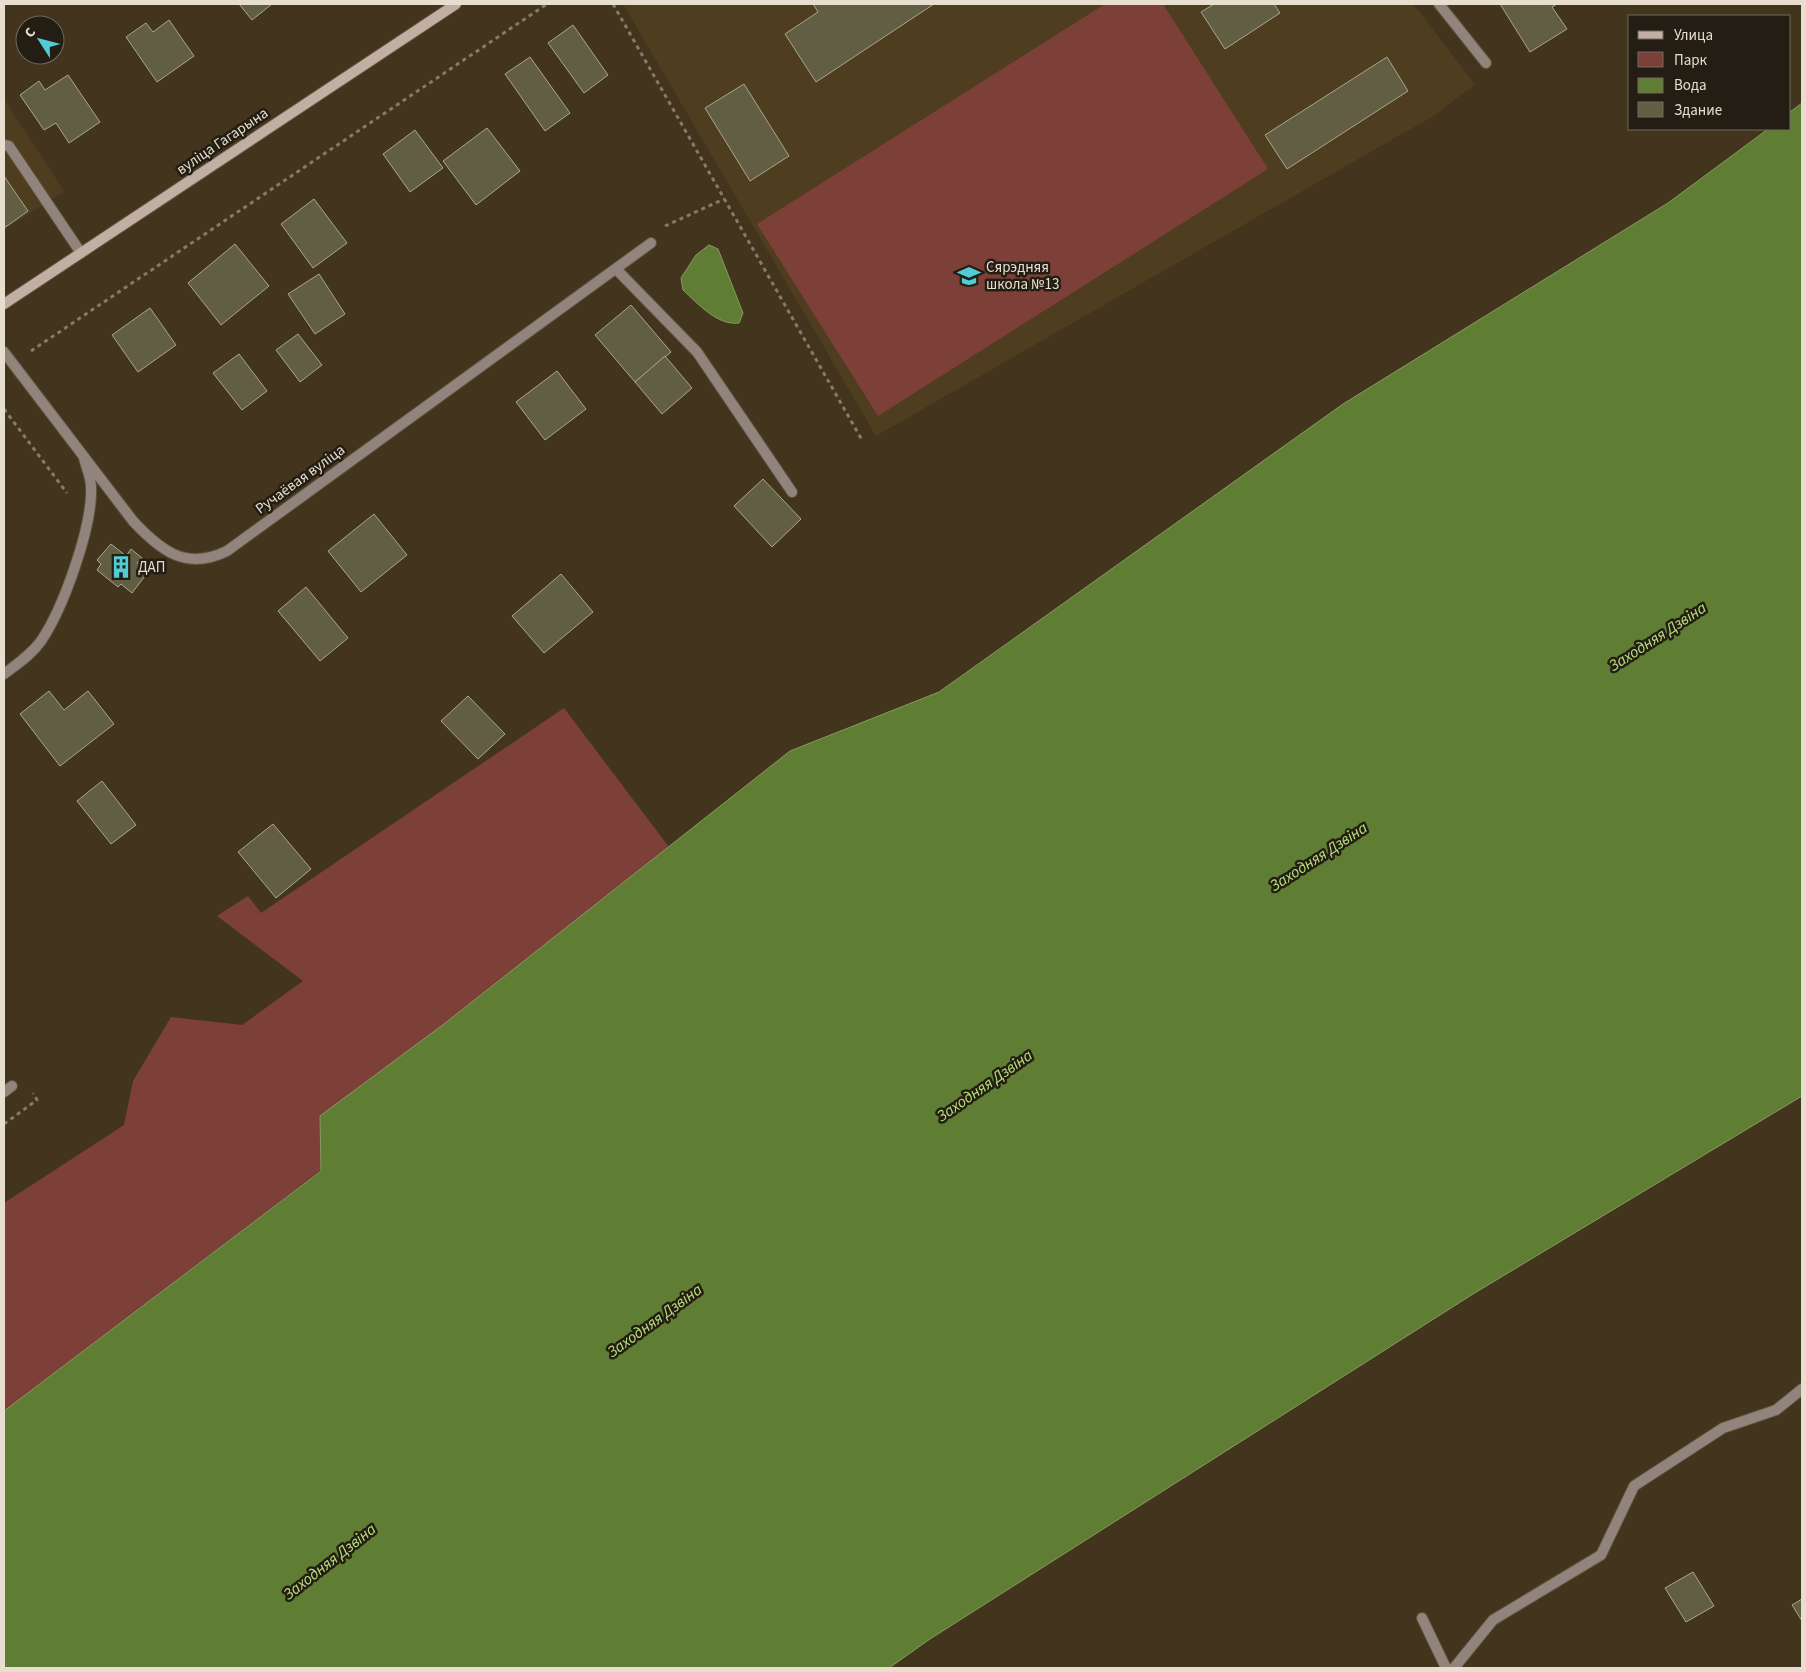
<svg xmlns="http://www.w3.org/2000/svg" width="1806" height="1672" viewBox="0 0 1806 1672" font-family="'Source Sans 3',sans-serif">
<rect width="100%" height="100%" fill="#42341d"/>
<g fill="#4f3d20">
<path d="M623,4h790l62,80 -40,31 -559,321z"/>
<path d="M4,99l60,92 -60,39z"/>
</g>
<g fill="#7c4038">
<path d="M1105,4h58l105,165 -390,247 -121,-192z"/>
<path d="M564,708l105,139 -225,177 -123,146 -317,241v-208l120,-78 9,-44 38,-64 71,8 61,-44 -86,-65 31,-20 13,17z"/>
</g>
<g fill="#607d34" stroke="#889a63">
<path d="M1802,103v993l-329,198 -543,345 -41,29h-885v-257l317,-240 -1,-55 124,-92 346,-273 149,-59 404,-288 325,-201 100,-74h22v-17z"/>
<path d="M709,245l9,4 25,64 -4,10c-21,3 -41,-19 -56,-33l-2,-12 15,-23z"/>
</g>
<g fill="#615e44" stroke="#aaa78a">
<path d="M239,4h33l-20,16z"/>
<path d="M813,4h121l-118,78 -31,-48 33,-22z"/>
<path d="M1214,4h60l6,9 -55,36 -24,-37z"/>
<path d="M1500,4h57l-5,3 15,22 -37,23z"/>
<path d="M169,20l25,36 -37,26 -31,-45 20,-14 7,9z"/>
<path d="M573,25l35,50 -24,18 -36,-50z"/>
<path d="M530,57l40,56 -25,18 -40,-57z"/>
<path d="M1387,57l21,34 -121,78 -22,-34z"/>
<path d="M68,75l32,47 -31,21 -13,-20 -12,7 -24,-35 19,-14 6,9z"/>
<path d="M744,84l45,72 -39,25 -45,-73z"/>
<path d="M487,128l33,43 -44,34 -33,-44z"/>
<path d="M415,130l28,38 -33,24 -27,-38z"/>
<path d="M4,176l24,35 -24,17z"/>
<path d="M314,199l33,44 -34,25 -32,-44z"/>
<path d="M235,244l34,42 -48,39 -33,-42z"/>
<path d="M319,274l26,40 -30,20 -27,-40z"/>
<path d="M631,305l40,47 -36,30 -40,-47z"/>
<path d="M150,308l26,37 -38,27 -26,-37z"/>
<path d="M298,334l24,31 -22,17 -24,-32z"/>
<path d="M239,354l28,37 -25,19 -29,-37z"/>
<path d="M665,356l27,32 -30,26 -27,-32z"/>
<path d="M557,371l29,38 -41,31 -29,-38z"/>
<path d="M763,479l38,40 -29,28 -38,-41z"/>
<path d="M374,514l33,41 -46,37 -33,-41z"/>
<path d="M111,544l15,12 5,-7 11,9 -5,5 11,9 -16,21 -11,-9 -3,3 -21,-17 4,-6 -4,-4z"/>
<path d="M561,574l32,38 -49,41 -32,-37z"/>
<path d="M306,587l42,51 -28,23 -42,-50z"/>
<path d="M49,691l15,19 24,-19 26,33 -54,42 -40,-52z"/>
<path d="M468,696l37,38 -27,25 -37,-38z"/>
<path d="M102,781l34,44 -25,19 -34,-43z"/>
<path d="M273,824l38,45 -35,29 -38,-46z"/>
<path d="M1693,1572l21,34 -28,16 -21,-34z"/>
<path d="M1802,1599v22l-10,-16z"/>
</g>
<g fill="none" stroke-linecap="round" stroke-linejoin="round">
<defs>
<g id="service">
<path d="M4,145l5,1 72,107"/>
<path d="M616,269l81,83 95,140"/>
<path d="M4,674c13,-10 27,-19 37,-33 22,-32 52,-115 50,-154 0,-10 -5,-20 -7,-29"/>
<path d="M1454,1668l39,-48 108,-65 33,-69 89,-58 53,-18 26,-21"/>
</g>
<g id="minor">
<path d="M1439,4l47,59"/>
<path d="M4,352l129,169c28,30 53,50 94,30l424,-308"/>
<path d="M4,1092l8,-6"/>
<path d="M1422,1618l24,50"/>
</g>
<path id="secondary" d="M4,304l452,-300"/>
</defs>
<use href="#service" stroke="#60533d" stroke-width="12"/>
<use href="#minor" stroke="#60533d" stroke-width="12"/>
<use href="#secondary" stroke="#60533d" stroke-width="12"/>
<g stroke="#877b68" stroke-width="3" stroke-dasharray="4 4" stroke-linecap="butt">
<path d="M613,4l249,436"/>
<path d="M665,226l59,-27"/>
<path d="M31,351l516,-347"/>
<path d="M4,409l63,84"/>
<path d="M4,1124l33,-24 -4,-7"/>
</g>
<use href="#service" stroke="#90847c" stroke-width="10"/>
<use href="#minor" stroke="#90847c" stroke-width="10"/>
<use href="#secondary" stroke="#c2afa3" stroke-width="10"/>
</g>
<defs>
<symbol id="school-bare" viewBox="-9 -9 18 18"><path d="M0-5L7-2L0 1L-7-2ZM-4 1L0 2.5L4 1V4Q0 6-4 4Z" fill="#51ccd4" stroke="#231d13" stroke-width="2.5" paint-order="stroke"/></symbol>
<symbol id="building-bare" viewBox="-9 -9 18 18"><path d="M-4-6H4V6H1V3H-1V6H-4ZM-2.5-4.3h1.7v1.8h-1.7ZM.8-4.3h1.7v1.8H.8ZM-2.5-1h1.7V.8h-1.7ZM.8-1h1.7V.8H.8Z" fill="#51ccd4" stroke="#231d13" stroke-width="2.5" paint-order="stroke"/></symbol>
</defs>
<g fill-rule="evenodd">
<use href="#school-bare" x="953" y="260" width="32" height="32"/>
<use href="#building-bare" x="105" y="551" width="32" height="32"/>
</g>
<g text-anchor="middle" stroke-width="5" stroke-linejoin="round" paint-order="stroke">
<g font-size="15" fill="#e7ded0" stroke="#231d13">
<text transform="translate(222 141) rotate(-34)" y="5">вуліца Гагарына</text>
<text transform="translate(300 479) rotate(-36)" y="5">Ручаёвая вуліца</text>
</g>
<g font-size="15" fill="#e7ded0" stroke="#231d13" text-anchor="start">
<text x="986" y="272">Сярэдняя<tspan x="986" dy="17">школа №13</tspan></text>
<text x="138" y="572">ДАП</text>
</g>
<g font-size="16" font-style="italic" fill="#b7e17b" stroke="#231d13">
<text transform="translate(1657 636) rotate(-33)" y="6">Заходняя Дзвіна</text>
<text transform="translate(1318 856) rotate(-33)" y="6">Заходняя Дзвіна</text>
<text transform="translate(984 1085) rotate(-35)" y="6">Заходняя Дзвіна</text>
<text transform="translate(654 1320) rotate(-36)" y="6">Заходняя Дзвіна</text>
<text transform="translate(329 1561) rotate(-38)" y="6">Заходняя Дзвіна</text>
</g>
</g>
<rect width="1806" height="1672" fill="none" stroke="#e7ded0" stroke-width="10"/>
<rect x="1628" y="15" width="162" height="115" fill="#231d13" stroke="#716a5f"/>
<rect x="1638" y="31" width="25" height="8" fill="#c2afa3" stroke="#716a5f"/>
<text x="1674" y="40" font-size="15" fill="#e7ded0">Улица</text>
<rect x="1638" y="52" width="25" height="15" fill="#7c4038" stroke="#716a5f"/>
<text x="1674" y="65" font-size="15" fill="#e7ded0">Парк</text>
<rect x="1638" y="78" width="25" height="15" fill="#607d34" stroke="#716a5f"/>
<text x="1674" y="90" font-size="15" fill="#e7ded0">Вода</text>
<rect x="1638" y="102" width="25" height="15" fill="#615e44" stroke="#716a5f"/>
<text x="1674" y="115" font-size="15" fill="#e7ded0">Здание</text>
<g transform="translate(40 40) rotate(306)"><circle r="24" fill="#231d13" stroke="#716a5f"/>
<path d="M0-4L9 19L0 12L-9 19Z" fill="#51ccd4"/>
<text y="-8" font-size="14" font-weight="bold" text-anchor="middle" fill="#e7ded0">С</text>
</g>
</svg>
